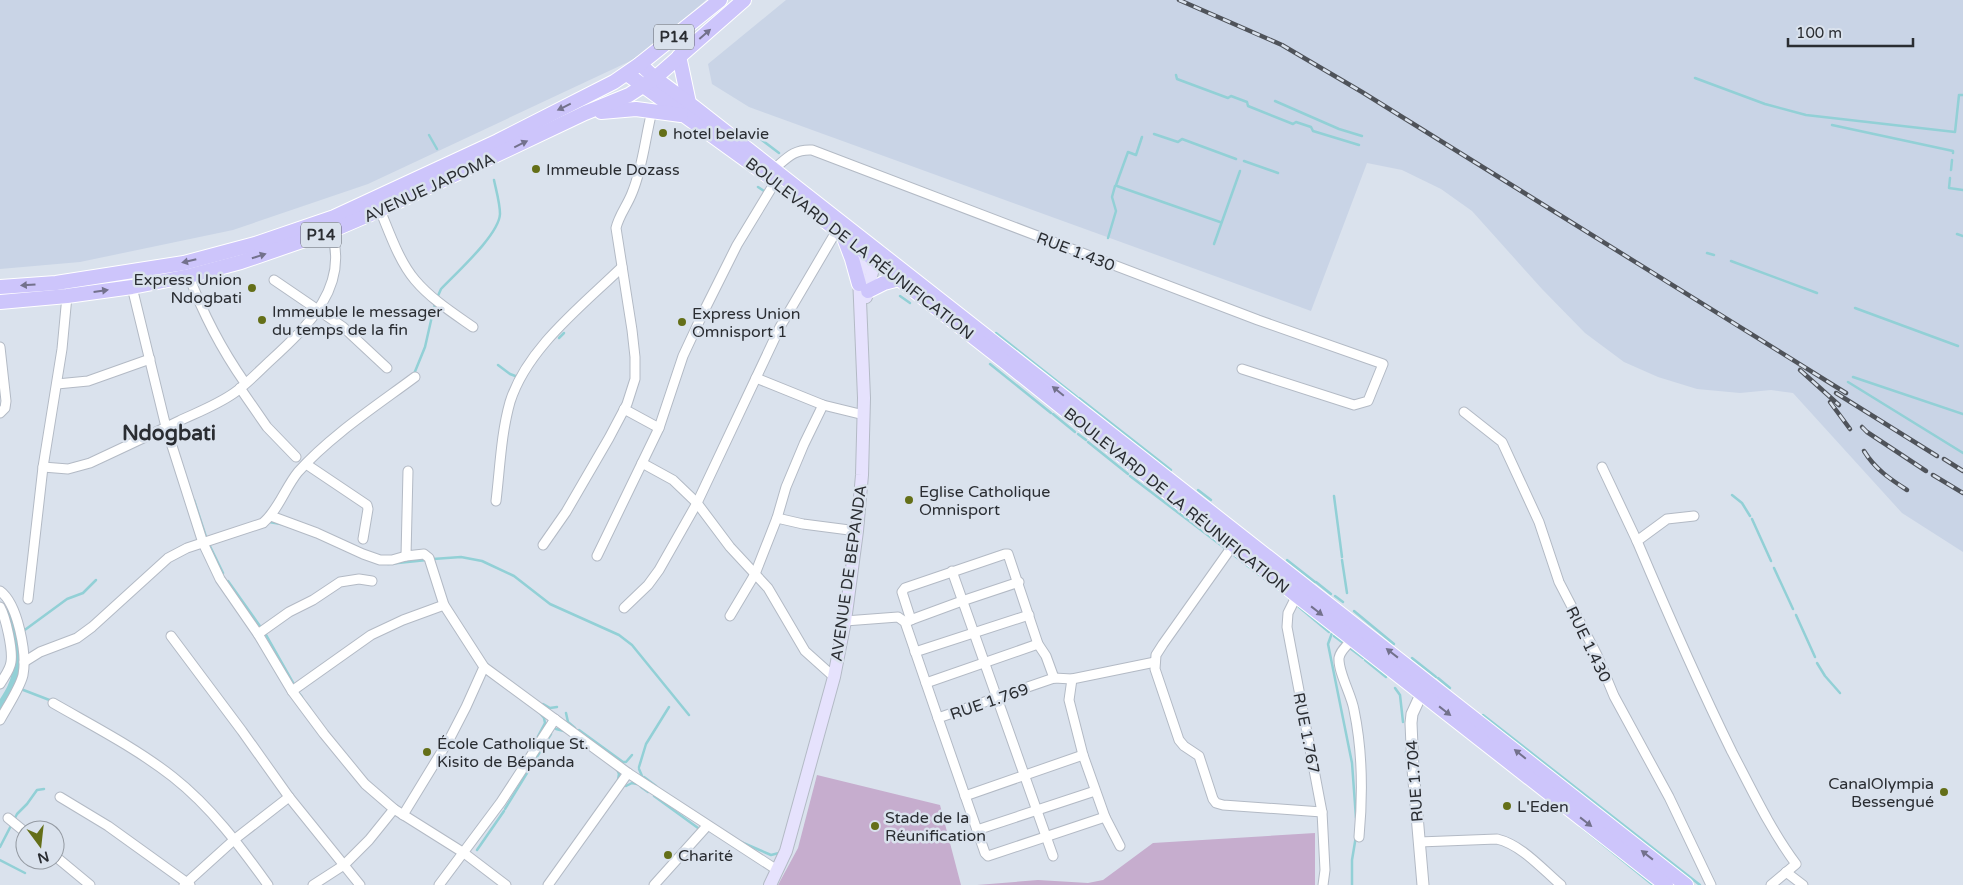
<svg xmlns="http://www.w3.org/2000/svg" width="1963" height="885" viewBox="0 0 1963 885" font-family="'Varela Round',sans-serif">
<rect width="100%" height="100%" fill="#dae2ed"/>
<g fill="#c9d4e6">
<path d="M0,0h706l-65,56 -273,128 -135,46 -153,32 -80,7z"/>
<path d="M786,0h1177v552l-61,-39 -109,-120 -22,-3 -31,3 -43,-4 -39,-12 -34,-15 -39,-29 -43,-44 -70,-78 -31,-22 -39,-19 -35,-7 -56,148 -562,-204 -37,-23 -4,-20z"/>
</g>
<g fill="#c6adce">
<path d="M817,775l123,30 21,80h-183l20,-37z"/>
<path d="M1315,833v52h-338l61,-5 50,3 15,-3 50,-37z"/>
</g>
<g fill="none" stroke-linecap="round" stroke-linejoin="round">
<g stroke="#92d0d6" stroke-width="2.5">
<path d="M1176,75l1,4 51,19 3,-2 16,6 1,4 45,18 3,-2 15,5 2,4 46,14"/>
<path d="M1695,78l70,26 41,11 149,17 4,-37h4"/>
<path d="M1275,101l64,28 23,7"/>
<path d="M1832,125l121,26v2"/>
<path d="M754,134l25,19"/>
<path d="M1154,134l24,8 4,-3 54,20"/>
<path d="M429,135l8,14"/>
<path d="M1244,161l34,12"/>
<path d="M1951,170l1,-10"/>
<path d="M1950,178l-1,10 14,2"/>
<path d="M1116,185l12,-33 8,3 6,-18"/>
<path d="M1117,186l103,36"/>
<path d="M758,187l6,4"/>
<path d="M1957,234l6,2"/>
<path d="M1108,238l8,-27 -4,-14 3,-11"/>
<path d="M1214,244l26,-73"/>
<path d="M1707,253l7,2"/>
<path d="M1731,261l86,32"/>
<path d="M900,296l10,7"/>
<path d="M437,298l4,-9c14,-15 58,-54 59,-75 0,-11 -4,-24 -6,-34"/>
<path d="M1855,308l103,38"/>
<path d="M996,333l81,64"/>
<path d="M559,338l5,-5"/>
<path d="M990,364l61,49"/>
<path d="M498,365l12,9 8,3"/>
<path d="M414,374l11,-27 10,-44"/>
<path d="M1853,377l110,37"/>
<path d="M1848,382l115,71"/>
<path d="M1079,398l92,72"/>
<path d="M1053,414l22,18"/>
<path d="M1078,434l8,6"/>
<path d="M1088,442l40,32"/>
<path d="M1130,476l96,73"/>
<path d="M1198,490l13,10"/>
<path d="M1732,495l10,8 8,13"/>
<path d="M1334,496l8,61"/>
<path d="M194,500l13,40 16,33"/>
<path d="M1752,519l19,42"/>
<path d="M269,522l12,2"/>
<path d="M1231,553l62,48"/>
<path d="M433,559l28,-2 21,4 32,15 36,28 69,31 13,10 57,70"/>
<path d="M1287,560l28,22"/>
<path d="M1342,560l5,33"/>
<path d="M388,564l39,-4"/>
<path d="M1774,568l19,41"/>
<path d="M228,581l34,48"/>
<path d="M1316,582l15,12"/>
<path d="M1335,596l8,6"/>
<path d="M1299,607l30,25"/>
<path d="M1354,611l40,33"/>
<path d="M1796,615l19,42"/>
<path d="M22,632l45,-33 16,-6 13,-13"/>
<path d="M265,633l30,53"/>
<path d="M1332,633l-4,11 24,119 4,55"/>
<path d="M1334,636l29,22"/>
<path d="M1412,658l24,19"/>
<path d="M1365,660l21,17"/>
<path d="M1817,663l8,13 15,17"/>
<path d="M1438,678l12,10"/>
<path d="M13,686l39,15"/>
<path d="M1395,688l5,7 3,27"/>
<path d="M298,692l4,5"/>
<path d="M306,703l4,5"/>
<path d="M543,704l7,4 7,-1"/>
<path d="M566,713l2,9 7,6"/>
<path d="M1483,715l217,170"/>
<path d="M556,729l8,2"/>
<path d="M579,730l44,32h3l6,-7"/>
<path d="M535,742l10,-19 -1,-5 -5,-6"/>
<path d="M1406,752l1,9"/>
<path d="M639,767l7,-23 23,-37"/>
<path d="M617,769l2,5 -1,6"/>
<path d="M639,769l3,7"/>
<path d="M644,777l12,9"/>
<path d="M626,786l6,-3 5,1"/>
<path d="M641,787l7,5"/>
<path d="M654,796l44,32"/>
<path d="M505,809l46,-75"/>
<path d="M1580,826l73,59"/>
<path d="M741,842l30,13 8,-2"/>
<path d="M0,847l17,-33 10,-10 10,-14 7,-1"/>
<path d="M477,850l27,-39"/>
<path d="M0,860l25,13"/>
<path d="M1352,885v-25l4,-24"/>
</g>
<path stroke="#92d0d6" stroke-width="9" d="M0,707c4,-6 9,-13 12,-20 10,-22 7,-52 -2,-74"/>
<defs>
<g id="minor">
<path d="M774,169c13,-11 20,-20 38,-19l446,170 125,44 -15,37 -14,4 -112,-36"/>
<path d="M380,210c10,24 19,51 35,70 16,19 38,33 58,47"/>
<path d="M189,276c14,38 33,74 56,107"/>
<path d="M274,280l69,47 44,41"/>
<path d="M132,287l34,140 37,116 17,36 38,55 34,57 32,43 41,50 29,25 70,44 42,32"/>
<path d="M0,347l6,54 -1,7 -5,5"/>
<path d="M756,378l67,27 41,10"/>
<path d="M57,384l31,-3 62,-22"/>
<path d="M240,388l27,39 29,30"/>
<path d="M624,409l35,19"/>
<path d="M1464,412l38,30 37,80 20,60 38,73 17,41 55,101 42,88"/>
<path d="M642,463l31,17 24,23 33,44 38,41 37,63 29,26"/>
<path d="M306,464l61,41 1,4 -5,30"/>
<path d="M43,467l25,2 22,-6c30,-14 60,-28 89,-42 19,-9 38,-16 55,-28 13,-9 25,-22 37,-33 37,-34 79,-74 60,-129"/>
<path d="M1602,467l35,74"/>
<path d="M408,471l-2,85 18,-2 5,4 15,47 40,62 144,106 149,97"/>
<path d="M496,501c4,-33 5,-67 14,-99 17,-54 72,-96 112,-135"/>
<path d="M271,516l46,17 46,21 17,6h12l14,-4"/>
<path d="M1694,516l-27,3 -30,22c30,71 61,142 95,211 20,38 38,77 64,112l-25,21"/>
<path d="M777,518l26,6 54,7"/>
<path d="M1236,541l-73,103 -7,11 -1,14 24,71 5,6 15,10 14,43 3,4 7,2 99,7"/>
<path d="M543,545l23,-33 43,-74 18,-34 8,-25v-22l-3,-27 -16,-102c3,-13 11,-22 16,-35 11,-26 13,-55 20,-82"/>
<path d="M597,556l62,-128 24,-72 21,-45 33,-66 40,-66"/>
<path d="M952,571l101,285"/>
<path d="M0,591c18,13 27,63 23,84 -3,13 -16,32 -23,45"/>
<path d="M1299,591l-11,22 -1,14 35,185 3,58 -2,15"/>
<path d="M28,599l15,-132 19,-118 5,-53"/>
<path d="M0,607c6,11 13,43 11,55 -1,8 -7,15 -11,22"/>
<path d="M624,608l24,-23 11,-15 38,-67 83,-176 57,-97"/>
<path d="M730,616l25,-42 22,-56 9,-31 18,-43 19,-39"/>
<path d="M911,620l-9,-28 3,-4 100,-34h3l30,90 8,12 8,22"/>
<path d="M845,621l53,-4 7,5 33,96"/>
<path d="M905,622l57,-21 57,-19"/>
<path d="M258,634l31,-22 24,-12 27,-18 19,-3 13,2"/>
<path d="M171,636l71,95 47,66 71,88"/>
<path d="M1353,639c-5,5 -13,12 -14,19 -1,14 13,38 15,52 9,43 9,84 5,127"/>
<path d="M915,652l114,-37"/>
<path d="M24,662l16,-10 37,-14 15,-11 76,-69 19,-10 76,-25c16,-14 22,-35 35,-51 32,-36 78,-66 117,-95"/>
<path d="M1072,679l-3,21 14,55 22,62 15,29"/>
<path d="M926,683l112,-39"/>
<path d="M292,691l79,-56 32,-15 41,-15"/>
<path d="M53,703c40,23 83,45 120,74 38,30 67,69 95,108"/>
<path d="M965,796l118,-41"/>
<path d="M60,797l48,29 82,59"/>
<path d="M403,815l47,-77 16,-31 18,-40"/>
<path d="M1105,817l-117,39 -3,-3 -47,-135 116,-40 18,1 83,-17"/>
<path d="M8,818l17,14"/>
<path d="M977,830l118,-39"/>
<path d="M1419,842l78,-3c25,6 45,30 64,46"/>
<path d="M55,856l35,29"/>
<path d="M1786,872l17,13"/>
<path d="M184,885l51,-46 54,-42"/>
<path d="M313,885l31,-20 25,-25 25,-31"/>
<path d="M439,885l62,-83 54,-83"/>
<path d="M548,885l80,-112"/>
<path d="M654,885l53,-59"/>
</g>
<path id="tertiary" d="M1423,885l-10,-116 -2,-46 1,-9 12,-26"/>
<g id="secondary">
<path d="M866,297l9,-37 5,-8"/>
<path d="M770,885l16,-34 48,-174 11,-56 12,-90 5,-56 2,-77 -5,-122 4,-14 9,-16"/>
</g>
<g id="primary">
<path d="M679,56l10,47"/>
<path d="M640,64l15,14 39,29 992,778"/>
<path d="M627,74l148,107"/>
<path d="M601,112l35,-3 45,6"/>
<path d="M825,221l179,140 292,234 370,290"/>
<path d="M844,238l8,21 7,25"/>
<path d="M0,287l56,-4 128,-20 71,-19 79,-27 164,-76 116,-59 26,-18 80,-64"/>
<path d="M868,291l16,-8 15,-4"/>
<path d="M0,302l67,-6 65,-9 57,-11 52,-14 90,-31 49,-21 205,-97 44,-18 26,-17 89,-78"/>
</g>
</defs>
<use href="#minor" stroke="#b3bac5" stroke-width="11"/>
<use href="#tertiary" stroke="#b3bac5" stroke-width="13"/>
<use href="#secondary" stroke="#b3bac5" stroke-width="14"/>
<use href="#primary" stroke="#fff" stroke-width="16"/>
<use href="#minor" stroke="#fff" stroke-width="9"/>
<use href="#tertiary" stroke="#fff" stroke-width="11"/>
<use href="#secondary" stroke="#e6e2fd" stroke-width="12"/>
<use href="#primary" stroke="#cdc5fb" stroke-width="14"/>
<defs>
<g id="rail">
<path d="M1179,0l103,45 80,47 484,301"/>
<path d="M1800,370l39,35"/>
<path d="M1836,393l101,63"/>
<path d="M1830,402l20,27"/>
<path d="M1862,427l5,5 59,39"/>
<path d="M1864,451c11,18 26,28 43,39"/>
<path d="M1944,459l19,12"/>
<path d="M1933,475l30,18"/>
</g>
</defs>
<use href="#rail" stroke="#4f535a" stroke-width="4.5"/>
<use href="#rail" stroke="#dae2ed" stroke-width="2.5" stroke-dasharray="8" stroke-linecap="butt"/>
</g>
<defs><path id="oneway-solid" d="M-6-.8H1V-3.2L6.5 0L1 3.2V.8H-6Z" transform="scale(1.25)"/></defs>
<g fill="#73718c">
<use href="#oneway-solid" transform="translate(705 34) rotate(-41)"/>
<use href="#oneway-solid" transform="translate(564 107) rotate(154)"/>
<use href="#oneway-solid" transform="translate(521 144) rotate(-26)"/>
<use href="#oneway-solid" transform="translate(259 256) rotate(-18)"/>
<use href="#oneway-solid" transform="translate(189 261) rotate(167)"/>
<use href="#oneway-solid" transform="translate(28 285) rotate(176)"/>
<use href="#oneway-solid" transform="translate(101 291) rotate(-8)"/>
<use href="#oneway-solid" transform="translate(1058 391) rotate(-141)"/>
<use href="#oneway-solid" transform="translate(1317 611) rotate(38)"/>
<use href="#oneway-solid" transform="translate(1392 653) rotate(-142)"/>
<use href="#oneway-solid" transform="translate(1445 711) rotate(38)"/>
<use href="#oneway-solid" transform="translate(1520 754) rotate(-141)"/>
<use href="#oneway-solid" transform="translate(1586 822) rotate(38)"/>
<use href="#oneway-solid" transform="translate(1647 855) rotate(-142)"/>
</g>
<g fill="#646f18" stroke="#dae2ed" stroke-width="2">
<circle cx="663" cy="133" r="5"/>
<circle cx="536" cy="169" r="5"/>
<circle cx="252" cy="288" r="5"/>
<circle cx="262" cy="320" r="5"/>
<circle cx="682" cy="322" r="5"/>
<circle cx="909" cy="500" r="5"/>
<circle cx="427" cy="752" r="5"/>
<circle cx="1944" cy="792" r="5"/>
<circle cx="1507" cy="806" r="5"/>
<circle cx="875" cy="826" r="5"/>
<circle cx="668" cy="855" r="5"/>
</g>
<g text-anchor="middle" stroke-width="5" stroke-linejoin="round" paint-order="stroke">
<g fill="#dae2ed" stroke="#5f636a" stroke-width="1">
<rect x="654" y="24.5" width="40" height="25" rx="4"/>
<rect x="301" y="222.5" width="40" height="25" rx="4"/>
</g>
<g font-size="15" font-weight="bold" fill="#2a2d32">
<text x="674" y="42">P14</text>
<text x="321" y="240">P14</text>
</g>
<g font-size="16" fill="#2a2d32" stroke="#dae2ed" text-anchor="start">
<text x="673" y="139">hotel belavie</text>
<text x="546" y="175">Immeuble Dozass</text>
<text x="242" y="285" text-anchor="end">Express Union<tspan x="242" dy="18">Ndogbati</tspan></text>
<text x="272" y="317">Immeuble le messager<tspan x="272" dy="18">du temps de la fin</tspan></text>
<text x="692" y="319">Express Union<tspan x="692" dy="18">Omnisport 1</tspan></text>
<text x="919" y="497">Eglise Catholique<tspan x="919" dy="18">Omnisport</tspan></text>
<text x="437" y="749">École Catholique St.<tspan x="437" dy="18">Kisito de Bépanda</tspan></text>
<text x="1934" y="789" text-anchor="end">CanalOlympia<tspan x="1934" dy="18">Bessengué</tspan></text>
<text x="1517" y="812">L'Eden</text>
<text x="885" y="823">Stade de la<tspan x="885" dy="18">Réunification</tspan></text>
<text x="678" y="861">Charité</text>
</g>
<g font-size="16" fill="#2a2d32" stroke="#dae2ed">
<text transform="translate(429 187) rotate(-25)" y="6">AVENUE JAPOMA</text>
<text transform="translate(860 248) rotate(38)" y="6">BOULEVARD DE LA RÉUNIFICATION</text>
<text transform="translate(1076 251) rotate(21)" y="6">RUE 1.430</text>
<text transform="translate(1177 500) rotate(39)" y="6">BOULEVARD DE LA RÉUNIFICATION</text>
<text transform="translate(848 573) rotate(-82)" y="6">AVENUE DE BEPANDA</text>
<text transform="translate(1589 644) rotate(64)" y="6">RUE 1.430</text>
<text transform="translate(989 701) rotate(-19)" y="6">RUE 1.769</text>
<text transform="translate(1307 733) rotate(79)" y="6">RUE 1.767</text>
<text transform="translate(1414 781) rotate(-94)" y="6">RUE 1.704</text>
</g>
<g font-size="21" font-weight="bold" fill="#2a2d32" stroke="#dae2ed">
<text x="169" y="440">Ndogbati</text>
</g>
</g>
<g transform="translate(40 845) rotate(165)"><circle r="24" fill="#dae2ed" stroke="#949aa2"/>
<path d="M0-4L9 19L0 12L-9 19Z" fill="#646f18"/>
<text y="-8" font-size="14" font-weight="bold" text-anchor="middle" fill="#2a2d32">N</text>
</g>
<path d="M1788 38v8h125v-8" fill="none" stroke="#2a2d32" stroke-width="2.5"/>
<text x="1796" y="38" font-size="15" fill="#2a2d32" stroke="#dae2ed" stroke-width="4" paint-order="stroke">100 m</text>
</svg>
